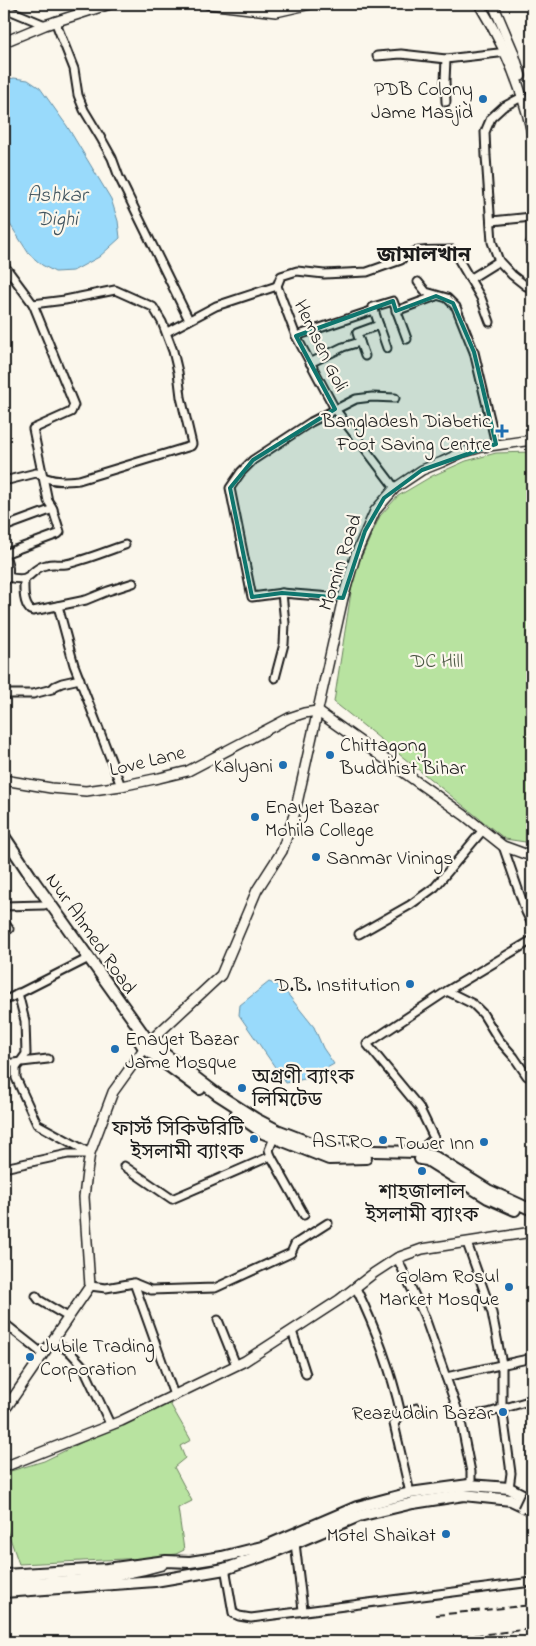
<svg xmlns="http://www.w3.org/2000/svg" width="536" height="1646" viewBox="0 0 536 1646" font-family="'Indie Flower','Noto Sans Bengali',sans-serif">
<rect width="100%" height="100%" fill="#fbf7ec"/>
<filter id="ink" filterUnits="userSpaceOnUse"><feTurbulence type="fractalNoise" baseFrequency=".02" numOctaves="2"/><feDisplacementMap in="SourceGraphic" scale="10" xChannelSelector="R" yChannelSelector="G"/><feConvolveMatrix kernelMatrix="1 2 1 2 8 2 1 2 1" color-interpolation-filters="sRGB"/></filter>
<g filter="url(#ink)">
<g fill="#b8e3a0" stroke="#6a805e">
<path d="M532,452v391l-27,-4 -171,-137 20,-129 26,-57 18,-20 34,-20 34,-15 30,-8z"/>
<path d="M168,1400l23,40 -11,6 5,12 -11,9 18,34 -14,7 6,42 -8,4 -30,4 -127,6 -15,-43v-48l40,-12z"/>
</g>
<g fill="#99dafb" stroke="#678ea2">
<path d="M14,78l14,2 12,8 27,38 44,73 7,22 2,17 -21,19 -26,14 -18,1 -13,-7 -13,-11 -25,-39v-135z"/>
<path d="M269,982l13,5 32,40 9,21 11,16 -25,14 -23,5 -47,-68 1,-10z"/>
</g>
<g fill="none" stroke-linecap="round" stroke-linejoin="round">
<defs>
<g id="street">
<path d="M275,4l1,8"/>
<path d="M4,8l41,17"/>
<path d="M55,21l19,48 4,26 6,15 18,30 10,18 7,19 70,143"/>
<path d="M377,56l24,-2 45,5 61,-7"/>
<path d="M522,97l-19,10 -12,11 -6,14 1,24 6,86 7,19 13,14 14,11 6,2"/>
<path d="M446,102l-1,-21 1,-22"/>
<path d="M492,221l40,-4"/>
<path d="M530,244l2,-1"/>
<path d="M4,265l29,39 41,101 -3,7 -38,17 15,72 4,6 8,25 -2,2 -54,20"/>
<path d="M470,279l29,-18"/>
<path d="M418,282l8,10 21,6 9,9 18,45 22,92"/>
<path d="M277,286l4,-10 16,-5 27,3 43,-2 34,-12c9,-13 37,-9 52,-10l28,48 9,24"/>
<path d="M277,286l19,50 39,73 60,79"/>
<path d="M374,310l-1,-3 20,-6 14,38"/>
<path d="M396,311l40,-15"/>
<path d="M379,325l8,23"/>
<path d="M167,332l49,-26 61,-20"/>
<path d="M296,336l78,-26 5,15 -22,8 3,9"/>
<path d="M310,363l33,-16 17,-5 5,14"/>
<path d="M4,481l32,-8c4,1 6,4 10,5 11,4 22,3 33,2l112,-34 1,-2 -11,-47 -3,-25 -5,-21 -11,-29 -9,-15 -38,-17 -50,10 -32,4"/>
<path d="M4,527l49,-18"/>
<path d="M4,553c4,10 8,21 0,29"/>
<path d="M8,577c26,7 20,-8 38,-12 7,-2 13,0 20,-1 20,-4 40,-13 59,-19"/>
<path d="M24,579c0,11 -1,23 6,31l3,1 53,-11 22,-9 25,-8"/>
<path d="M343,598l-61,-5 -30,4 -22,-109 11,-16 12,-12 58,-38 45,-23 16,-2 23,1"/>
<path d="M58,606l16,59 47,121"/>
<path d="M275,678l9,-34 1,-21 -3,-30"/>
<path d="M4,694h29l19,-5 3,-3 7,-3 18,-4"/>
<path d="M503,846l23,66 6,12"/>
<path d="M4,906l40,-1"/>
<path d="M4,922l5,7"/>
<path d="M359,934l51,-29 25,-18 48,-57"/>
<path d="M447,991l26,13 10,10 16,26 15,17 13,19"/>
<path d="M18,993l7,28 1,33 -10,14v10l21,46 53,29"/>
<path d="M4,1001l81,-41"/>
<path d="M4,1064l44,-5"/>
<path d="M275,1135l-6,15 2,6 33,59"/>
<path d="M418,1152l16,-14 -15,-31 -52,-63 80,-53 85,-51"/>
<path d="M124,1166l48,33 99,-43"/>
<path d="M4,1168l64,-14h22"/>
<path d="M467,1243l25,70 10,51v43l9,66 -2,15"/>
<path d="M397,1258l27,57 36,102 11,55v13"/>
<path d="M134,1283l40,112"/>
<path d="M90,1286l16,2 28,-5 17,7 64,-2 76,-35 4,-9 33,-21"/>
<path d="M356,1288c20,41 35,82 45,126"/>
<path d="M36,1296l3,4 29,17"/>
<path d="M218,1320l18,45"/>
<path d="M4,1323l39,31"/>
<path d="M292,1331l14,43"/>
<path d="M53,1340l18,13 12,13 27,58"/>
<path d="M446,1377l86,-19"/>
<path d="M460,1417l28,-4 44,-13"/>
<path d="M410,1493l-16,-69 7,-10 16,-6"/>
<path d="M295,1543l8,67"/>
<path d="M225,1567l8,46 6,3 12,2 281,-36"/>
</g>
<g id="secondary">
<path d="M208,4l68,8 35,-8"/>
<path d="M479,4c24,39 43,83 53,129"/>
<path d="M493,4l20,47 8,25"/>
<path d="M4,42l41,-17 65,-21"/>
<path d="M317,711l147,104 39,31 22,8h7"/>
<path d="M4,780l47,8 35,3 35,-5 38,-8 29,-7 101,-53 15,-5 13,-2"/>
<path d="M4,1411l86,-125 -6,-89 3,-25 3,-19 23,-61 36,-50 72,-67 36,-85 25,-39 13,-39 48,-214 13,-44 19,-43 20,-23 27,-18 20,-8 19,-9 21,-6 50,-7"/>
<path d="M4,1467l117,-46 124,-60 94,-61 35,-27 23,-15 25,-9 110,-17"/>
<path d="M4,1583c53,-1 107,-3 158,-18"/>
</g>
<g id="primary">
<path d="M4,836l30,45 115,161 68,52 39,25 21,11 52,20 89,2 17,5 53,33 44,20"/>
<path d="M135,1034l9,14 56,41"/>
<path d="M236,1114l27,19 66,26 37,-1"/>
<path d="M420,1159l7,1 61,38 27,12"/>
<path d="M4,1575l103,-6 59,-8 24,1 32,-5 44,-11 91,-39 53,-14 59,-8 40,3 23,12"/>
<path d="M4,1592l151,-11 70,-12 46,-16 88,-37 54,-13 51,-8 47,5 21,10"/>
</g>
</defs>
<use href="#street" stroke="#1c1c1c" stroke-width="11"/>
<use href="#secondary" stroke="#1c1c1c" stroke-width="12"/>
<use href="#primary" stroke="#1c1c1c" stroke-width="14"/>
<use href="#street" stroke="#fbf7ec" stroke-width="7"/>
<use href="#secondary" stroke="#fbf7ec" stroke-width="9"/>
<use href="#primary" stroke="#fbf7ec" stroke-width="10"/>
<g stroke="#1c1c1c" stroke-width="2" stroke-dasharray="8 4" stroke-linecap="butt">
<path d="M436,1615l96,-10"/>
<path d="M415,1642l117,-13"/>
</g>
<defs>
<path id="street-bridge" d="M522,1509l10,-21"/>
</defs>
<use href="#street-bridge" stroke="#1c1c1c" stroke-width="11" stroke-linecap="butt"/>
<use href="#street-bridge" stroke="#fbf7ec" stroke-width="7"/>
</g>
</g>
<path fill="#0f766e" fill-opacity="0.2" stroke="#0f766e" stroke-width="4" stroke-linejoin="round" d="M436,296l17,7 21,49 22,92 -74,26 -38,28 -19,33 -22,67 -61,-5 -30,4 -22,-109 23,-28 82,-51 -39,-73 97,-35 3,10z"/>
<g fill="#1f6fb2" stroke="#fbf7ec" stroke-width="2">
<circle cx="483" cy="99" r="5"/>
<path d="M499.5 423.5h5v5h5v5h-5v5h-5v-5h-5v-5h5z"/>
<circle cx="330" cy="755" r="5"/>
<circle cx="283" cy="765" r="5"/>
<circle cx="255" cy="817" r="5"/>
<circle cx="316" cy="857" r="5"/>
<circle cx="410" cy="984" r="5"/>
<circle cx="115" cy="1049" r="5"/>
<circle cx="242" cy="1088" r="5"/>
<circle cx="254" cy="1139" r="5"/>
<circle cx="383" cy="1140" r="5"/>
<circle cx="484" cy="1142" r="5"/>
<circle cx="422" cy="1171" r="5"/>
<circle cx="509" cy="1287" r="5"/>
<circle cx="30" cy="1357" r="5"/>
<circle cx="503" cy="1412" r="5"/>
<circle cx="446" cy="1534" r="5"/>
</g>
<g text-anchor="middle" stroke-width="4.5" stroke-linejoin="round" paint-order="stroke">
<g font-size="20" fill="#1c1c1c" stroke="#fbf7ec" text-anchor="end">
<text x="473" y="95">PDB Colony<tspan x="473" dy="23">Jame Masjid</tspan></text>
<text x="491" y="427">Bangladesh Diabetic<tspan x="491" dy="23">Foot Saving Centre</tspan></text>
<text x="340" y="751" text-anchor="start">Chittagong<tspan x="340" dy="23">Buddhist Bihar</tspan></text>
<text x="273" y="772">Kalyani</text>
<text x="265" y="813" text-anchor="start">Enayet Bazar<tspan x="265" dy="23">Mohila College</tspan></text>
<text x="326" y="864" text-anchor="start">Sanmar Vinings</text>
<text x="400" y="991">D.B. Institution</text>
<text x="125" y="1045" text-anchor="start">Enayet Bazar<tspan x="125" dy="23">Jame Mosque</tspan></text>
<text x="252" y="1083" text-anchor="start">অগ্রণী ব্যাংক<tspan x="252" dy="23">লিমিটেড</tspan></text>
<text x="244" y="1135">ফার্স্ট সিকিউরিটি<tspan x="244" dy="23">ইসলামী ব্যাংক</tspan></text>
<text x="373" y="1147">ASTRO</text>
<text x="474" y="1149">Tower Inn</text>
<text x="422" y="1198" text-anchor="middle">শাহজালাল<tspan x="422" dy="23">ইসলামী ব্যাংক</tspan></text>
<text x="499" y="1282">Golam Rosul<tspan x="499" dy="23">Market Mosque</tspan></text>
<text x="40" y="1352" text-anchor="start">Jubile Trading<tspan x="40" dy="23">Corporation</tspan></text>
<text x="493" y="1419">Reazuddin Bazar</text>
<text x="436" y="1541">Motel Shaikat</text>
</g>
<g font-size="20" fill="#1c1c1c" stroke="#fbf7ec">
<text transform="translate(322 345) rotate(64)" y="7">Hemsen Goli</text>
<text transform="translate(339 562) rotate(-72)" y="7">Momin Road</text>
<text transform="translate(147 760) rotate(-14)" y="7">Love Lane</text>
<text transform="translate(92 933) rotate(55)" y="7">Nur Ahmed Road</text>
</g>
<g font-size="20" fill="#4b5844" stroke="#fbf7ec">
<text x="437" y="667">DC Hill</text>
</g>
<g font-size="21" font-style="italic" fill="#42555f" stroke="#fbf7ec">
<text x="57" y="201">Ashkar<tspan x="57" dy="24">Dighi</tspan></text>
</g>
<g font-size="21" font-weight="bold" fill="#1c1c1c" stroke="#fbf7ec">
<text x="424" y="261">জামালখান</text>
</g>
</g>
<rect width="536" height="1646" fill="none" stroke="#fbf7ec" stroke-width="20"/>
<rect x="10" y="10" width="516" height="1626" fill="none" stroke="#1c1c1c" stroke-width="2" filter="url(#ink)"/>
</svg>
